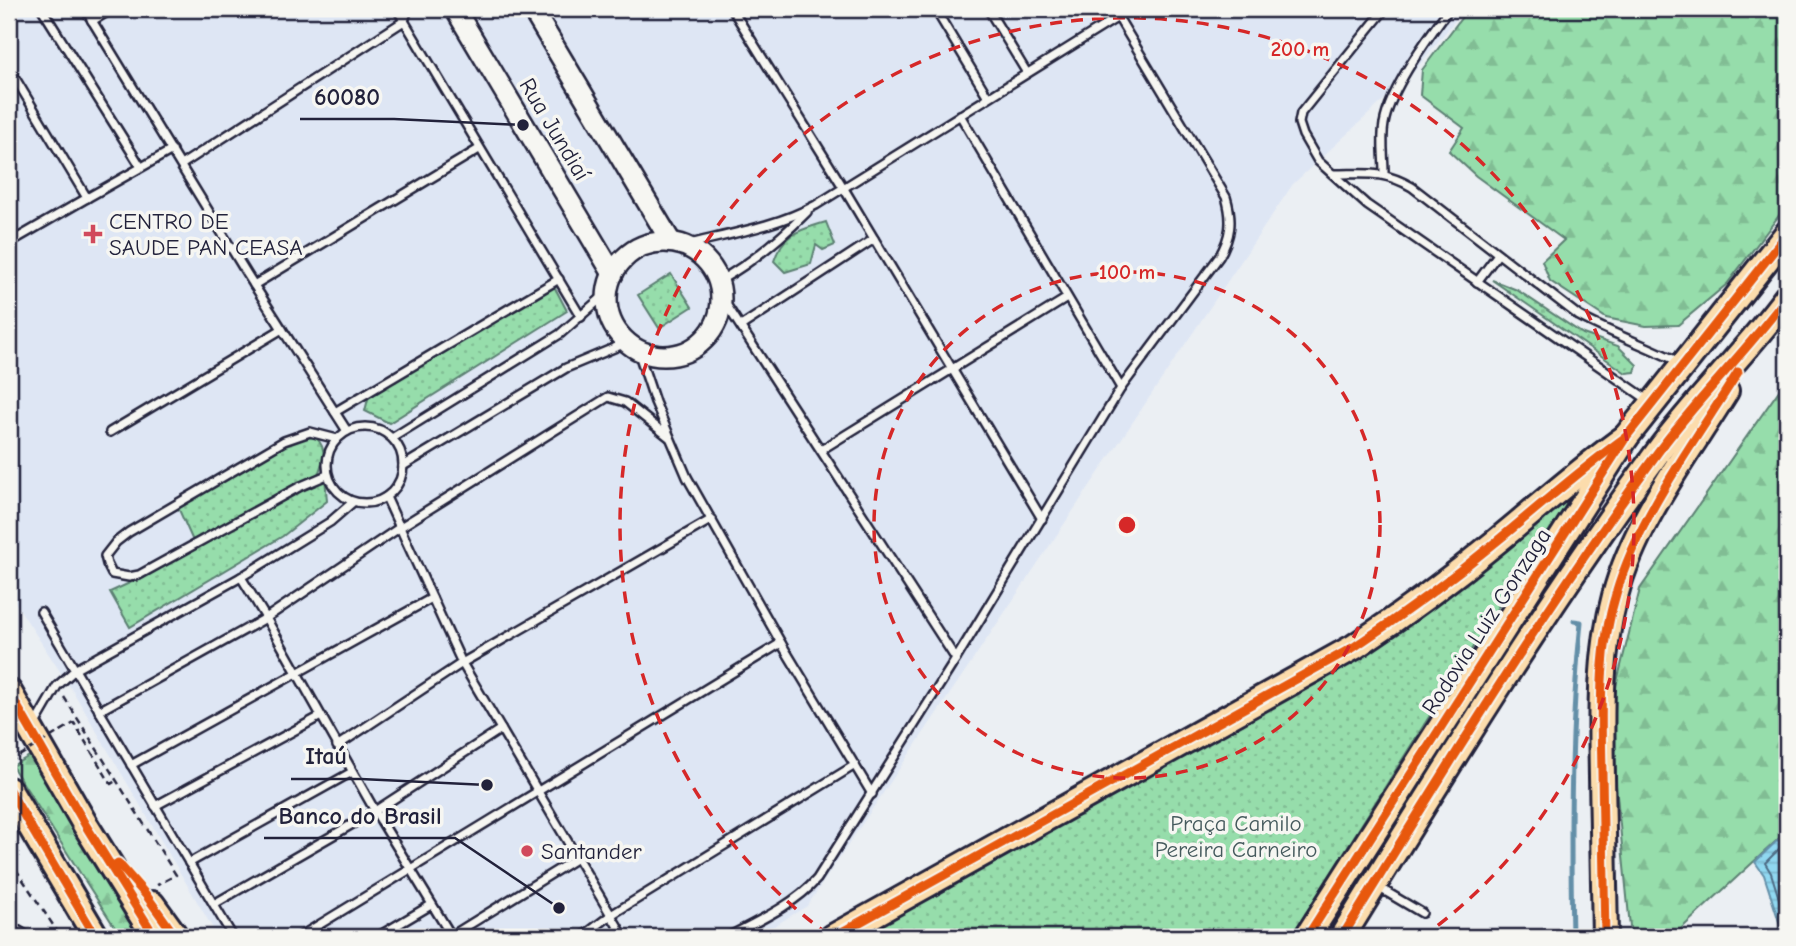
<svg xmlns="http://www.w3.org/2000/svg" width="1796" height="946" viewBox="0 0 1796 946" font-family="'Comic Neue',sans-serif">
<defs>
<pattern id="grass-dots" width="8" height="8" patternUnits="userSpaceOnUse" patternTransform="scale(1.75)"><rect width="8" height="8" fill="#96ddab"/><path d="M2 2h.1M6 6h.1" fill="none" stroke="#81bd94" stroke-width="1.8" stroke-linecap="round"/></pattern>
<pattern id="forest-firs" width="22" height="20" patternUnits="userSpaceOnUse" patternTransform="scale(1.75)"><rect width="22" height="20" fill="#96ddab"/><path d="M5 1l3.5 6h-7zM16 11l3.5 6h-7z" fill="#81bd94"/></pattern>
<pattern id="water-rules" width="6" height="5" patternUnits="userSpaceOnUse" patternTransform="scale(1.75)"><rect width="6" height="5" fill="#90d8f1"/><path d="M0 2.5h6" fill="none" stroke="#7cb9d0"/></pattern>
</defs>
<rect width="100%" height="100%" fill="#ebeff3"/>
<filter id="ink" filterUnits="userSpaceOnUse"><feTurbulence type="fractalNoise" baseFrequency=".0143" numOctaves="2"/><feDisplacementMap in="SourceGraphic" scale="14" xChannelSelector="R" yChannelSelector="G"/><feConvolveMatrix kernelMatrix="1 2 1 2 8 2 1 2 1" color-interpolation-filters="sRGB"/></filter>
<g filter="url(#ink)">
<path fill="#dee6f4" d="M9,9h1455l-51,64 -120,111 -486,722 -51,31h-538l-144,-244 -65,-100z"/>
<g fill="url(#grass-dots)" stroke="#5c8073" stroke-width="2">
<path d="M826,222l9,23 -12,5 -7,-5 -5,19 -26,8 -11,-11c9,-28 26,-31 52,-39z"/>
<path d="M671,274l21,33 -33,21 -21,-33z"/>
<path d="M1492,280l25,10 66,44 35,12 19,19 -2,7 -9,1z"/>
<path d="M554,286l13,25 -178,112 -24,-12 5,-20z"/>
<path d="M310,432c18,14 15,24 8,43l-125,66 -17,-38 108,-62z"/>
<path d="M1599,460l-81,115 -227,362h-445l479,-267z"/>
<path d="M325,476l2,25 -44,35 -153,91 -20,-35 37,-17z"/>
</g>
<g fill="url(#forest-firs)" stroke="#5c8073" stroke-width="2">
<path d="M1468,9h319v196l-60,79 -49,41 -32,1 -40,-8 -56,-37 -8,-20 22,-21 -88,-64 -27,-25 15,-23 -44,-33 2,-25z"/>
<path d="M1787,379v452l-115,106h-41l-22,-223 31,-125z"/>
<path d="M38,751l114,186h-31l-109,-171z"/>
</g>
<path fill="url(#water-rules)" stroke="#648fa8" stroke-width="2" d="M1787,831v106h-3l-20,-62 -9,-13z"/>
<g fill="none" stroke-linecap="round" stroke-linejoin="round">
<path stroke="#4e6b84" stroke-width="2" d="M1787,841l-22,22 6,10 16,51"/>
<path stroke="#648fa8" stroke-width="5" d="M1572,937c-2,-105 -2,-210 9,-315l-7,-1"/>
<defs>
<g id="lane">
<path d="M42,9l99,158"/>
<path d="M85,9l162,265 100,157"/>
<path d="M397,9l184,308"/>
<path d="M732,9l111,178 199,332"/>
<path d="M935,9l53,88"/>
<path d="M988,9l39,64"/>
<path d="M1385,9l-84,104 -2,10 4,12 15,26 49,44 284,197"/>
<path d="M92,21l20,-12"/>
<path d="M9,68l78,130 85,-48"/>
<path d="M960,115l161,273"/>
<path d="M181,165l223,-144 4,-12"/>
<path d="M1384,173c0,-15 -3,-34 0,-49 6,-35 44,-87 65,-115"/>
<path d="M1334,174c33,0 48,-4 78,13l167,129c33,18 69,30 102,47"/>
<path d="M9,243l78,-45"/>
<path d="M685,245c44,-11 90,-18 131,-40l302,-188 -5,-8"/>
<path d="M719,281c34,-19 61,-42 88,-69"/>
<path d="M1477,282l21,-28"/>
<path d="M254,285l225,-136"/>
<path d="M722,298l234,361"/>
<path d="M741,326l133,-87"/>
<path d="M638,351l17,51 32,75 94,166 91,151"/>
<path d="M335,412l224,-133"/>
<circle cx="365" cy="465" r="38"/>
<path d="M110,432l172,-103"/>
<path d="M392,438l168,-104 47,-41"/>
<path d="M821,450l246,-152"/>
<path d="M403,466l163,-98 60,-25"/>
<path d="M327,475l-28,12 -160,88 -10,2 -17,-3 -5,-10 -2,-8 11,-14 13,-10 155,-91 26,-9 27,7"/>
<path d="M386,497l76,166 162,274"/>
<path d="M353,502l-23,20 -89,55 25,41 109,193 77,126"/>
<path d="M41,612l192,325"/>
<path d="M99,711l167,-93 133,-90 209,-131 17,5 44,35"/>
<path d="M35,724l22,-38 19,-17 165,-92"/>
<path d="M337,746l125,-83 250,-144"/>
<path d="M131,765l301,-167"/>
<path d="M155,806l166,-90"/>
<path d="M189,863l163,-91"/>
<path d="M1378,887l44,26"/>
<path d="M214,904l161,-93 126,-82"/>
<path d="M9,925l20,12"/>
<path d="M451,936l126,-78"/>
<path d="M299,937l482,-294"/>
<path d="M377,937l54,-32"/>
<path d="M582,937l29,-22 244,-150"/>
<path d="M728,937c30,-16 66,-32 89,-58l139,-220 165,-271 98,-131c12,-20 14,-37 7,-60l-108,-180"/>
</g>
<g id="secondary">
<path d="M455,9l158,265"/>
<path d="M532,9l139,233"/>
<circle cx="664" cy="299" r="57"/>
</g>
<g id="highway">
<path d="M9,692l77,134 69,111"/>
<path d="M9,790l87,147"/>
<path d="M152,904l24,33"/>
<path d="M833,937l521,-290c50,-33 97,-68 143,-106 43,-35 84,-72 129,-104"/>
<path d="M1307,937l319,-500 161,-203"/>
<path d="M1342,937c101,-164 202,-329 316,-485 40,-54 89,-101 129,-155"/>
<path d="M1605,937c-1,-53 -2,-107 -3,-160 -1,-60 -3,-122 13,-181 20,-75 71,-140 111,-205"/>
</g>
</defs>
<use href="#lane" stroke="#22223b" stroke-width="12"/>
<use href="#secondary" stroke="#22223b" stroke-width="24"/>
<use href="#highway" stroke="#22223b" stroke-width="30"/>
<g stroke="#22223b" stroke-width="2.5" stroke-dasharray="7 5" stroke-linecap="butt">
<path d="M64,697l112,178 -19,10"/>
<path d="M9,843v1"/>
<path d="M9,859l52,78"/>
</g>
<use href="#lane" stroke="#f6f6f2" stroke-width="7"/>
<use href="#secondary" stroke="#f6f6f2" stroke-width="19"/>
<use href="#highway" stroke="#fcdcac" stroke-width="24"/>
<path stroke="#22223b" stroke-width="2.5" stroke-dasharray="7 5" stroke-linecap="butt" d="M9,762l65,-39 37,61 6,-4"/>
<defs>
<g id="cycleway">
<path d="M9,692l77,134 69,111"/>
<path d="M9,790l87,147"/>
<path d="M118,863l28,32 30,42"/>
<path d="M833,937l521,-290c50,-33 97,-68 143,-106 43,-35 84,-72 129,-104"/>
<path d="M1307,937l319,-500 161,-203"/>
<path d="M1342,937c101,-164 202,-329 316,-485 40,-54 89,-101 129,-155"/>
<path d="M1605,937c-1,-54 -2,-109 -3,-164 -1,-59 -4,-122 14,-179 24,-81 78,-151 122,-222"/>
</g>
</defs>
<use href="#cycleway" stroke="#f6f6f2" stroke-width="13"/>
<use href="#cycleway" stroke="#e8590c" stroke-width="9"/>
</g>
</g>
<g fill="none" stroke="#d62828" stroke-width="3.5" stroke-dasharray="12 9">
<circle cx="1127" cy="525" r="253"/>
<path d="M829 935A507 507 0 1 1 1425 935"/>
</g>
<g fill="#d1495b" stroke="#f6f6f2" stroke-width="2.5">
<path d="M89.5 223.5h7v7h7v7h-7v7h-7v-7h-7v-7h7z"/>
<circle cx="527" cy="851" r="7"/>
</g>
<g text-anchor="middle" stroke-width="7" stroke-linejoin="round" paint-order="stroke">
<g font-size="23" fill="#22223b" stroke="#f6f6f2">
<text transform="translate(555 129) rotate(59)" y="8">Rua Jundiaí</text>
<text transform="translate(1486 621) rotate(-57)" y="8">Rodovia Luiz Gonzaga</text>
</g>
<g font-size="23" fill="#22223b" stroke="#f6f6f2" text-anchor="start">
<text x="109" y="229">CENTRO DE<tspan x="109" dy="26">SAUDE PAN CEASA</tspan></text>
<text x="541" y="859">Santander</text>
</g>
<g font-size="23" fill="#455a5d" stroke="#f6f6f2">
<text x="1236" y="831">Praça Camilo<tspan x="1236" dy="26">Pereira Carneiro</tspan></text>
</g>
</g>
<circle cx="1127" cy="525" r="10" fill="#d62828" stroke="#f6f6f2" stroke-width="3.5"/>
<g font-size="21" text-anchor="middle" font-weight="bold" fill="#d62828" stroke="#f6f6f2" stroke-width="7" stroke-linejoin="round" paint-order="stroke">
<text x="1300" y="56">200 m</text>
<text x="1127" y="279">100 m</text>
</g>
<path fill="none" stroke="#22223b" stroke-width="2.5" d="M523 125L394 119H300M487 785L361 779H291M559 908L455 838H264"/>
<g fill="#22223b" stroke="#f6f6f2" stroke-width="2.5">
<circle cx="523" cy="125" r="7"/>
<circle cx="487" cy="785" r="7"/>
<circle cx="559" cy="908" r="7"/>
</g>
<g font-size="24" text-anchor="middle" font-weight="bold" fill="#22223b" stroke="#f6f6f2" stroke-width="7" stroke-linejoin="round" paint-order="stroke">
<text x="347" y="105">60080</text>
<text x="326" y="764">Itaú</text>
<text x="360" y="824">Banco do Brasil</text>
</g>
<rect width="1796" height="946" fill="none" stroke="#f6f6f2" stroke-width="35"/>
<rect x="18" y="18" width="1761" height="911" fill="none" stroke="#22223b" stroke-width="2.5" filter="url(#ink)"/>
</svg>
